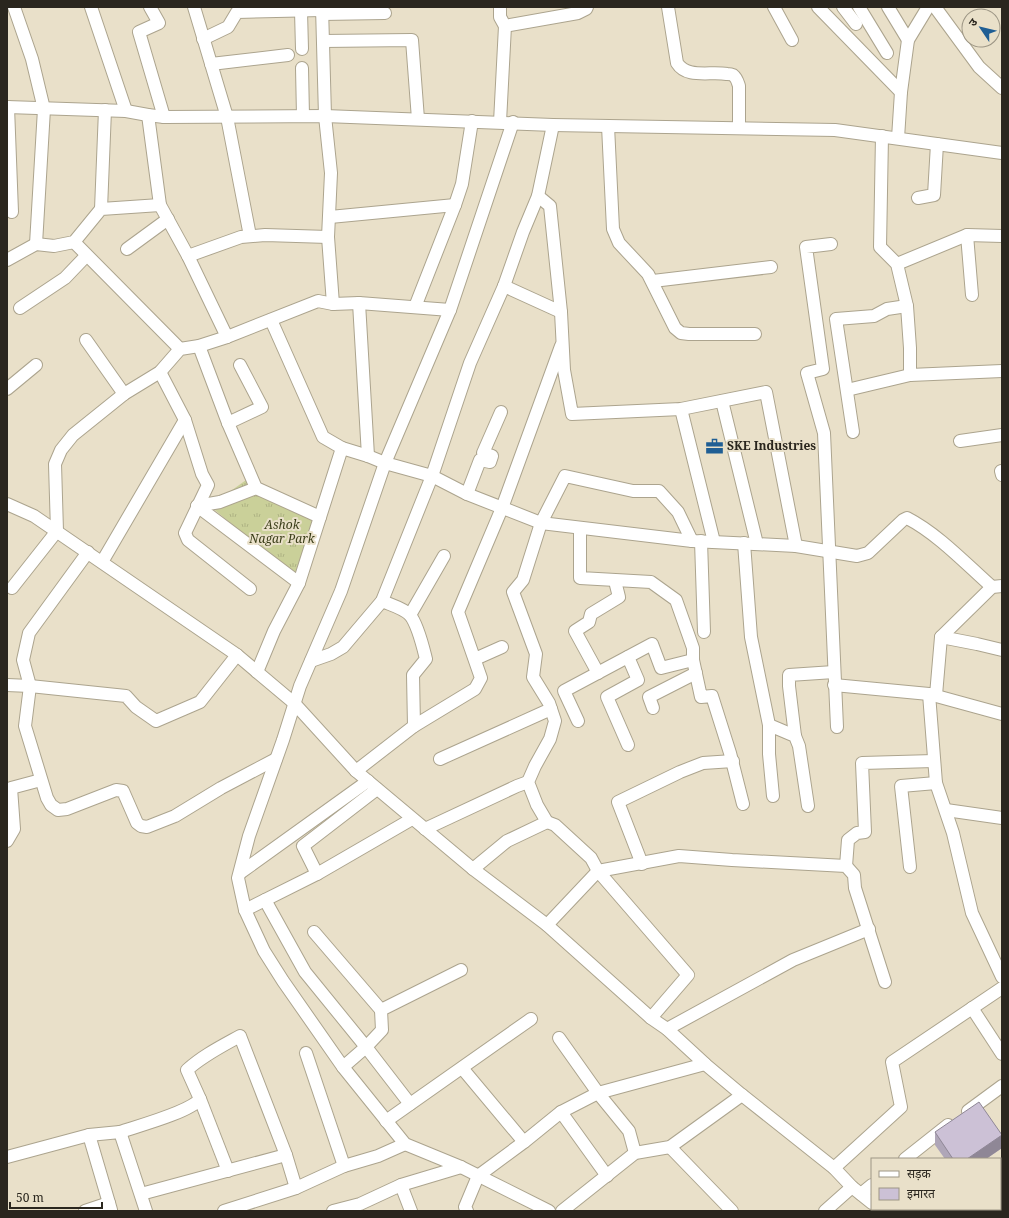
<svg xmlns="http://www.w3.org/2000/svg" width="1009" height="1218" viewBox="0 0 1009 1218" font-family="'Noto Serif','Noto Sans Devanagari',serif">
<defs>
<pattern id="grass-tufts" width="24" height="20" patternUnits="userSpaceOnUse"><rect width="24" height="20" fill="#cad099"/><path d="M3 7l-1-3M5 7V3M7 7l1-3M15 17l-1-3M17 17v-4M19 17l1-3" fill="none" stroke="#aeb283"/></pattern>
</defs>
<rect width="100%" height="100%" fill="#e9e0c9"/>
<path fill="url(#grass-tufts)" d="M246,480l11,13 58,26 -20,55 -55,-43 -30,-25z"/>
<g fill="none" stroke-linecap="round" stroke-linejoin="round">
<defs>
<g id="minor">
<path d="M14,7l18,52 12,50 -8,135"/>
<path d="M91,7l35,104"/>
<path d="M150,7l9,16 -20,9 25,85"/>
<path d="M194,7l33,110 23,119"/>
<path d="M322,7l3,109 6,57 -3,64 5,67"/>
<path d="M500,7v10l5,9 73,-13 8,-4 1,-2"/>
<path d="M668,7l9,56c10,16 33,8 50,11 2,0 4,0 6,1 4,3 5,8 6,11v42"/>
<path d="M774,7l18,33"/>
<path d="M818,7l83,85"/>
<path d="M843,7l13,17"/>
<path d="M859,7l28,46"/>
<path d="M888,7l20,33"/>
<path d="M935,7l44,60 23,21"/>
<path d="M301,11l1,38"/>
<path d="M322,14l63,-1"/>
<path d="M203,39l25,-12 9,-15 85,-2"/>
<path d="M323,41l89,-1 6,79"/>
<path d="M211,64l77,-9"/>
<path d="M302,68l1,48"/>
<path d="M7,107l119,4 22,4 16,2 161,-1 228,9 282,5 167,23"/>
<path d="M8,107l4,105"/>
<path d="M148,115l12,90 28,51 39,81"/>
<path d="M500,122l5,-96"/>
<path d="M513,122l-63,188 -65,153 -44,128 -41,95 -17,54 -34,96 -11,42 7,32 19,41 19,30 60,86 62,77 56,23 88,44"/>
<path d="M608,126l5,103 6,14 29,31 27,54 6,5 8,1h66"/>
<path d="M882,136l-2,111 17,17 10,42 3,42v27"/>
<path d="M898,138l3,-46 7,-52 20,-33"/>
<path d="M538,196l12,10 11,106 3,58 8,44 109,-5 85,-17 30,154"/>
<path d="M918,198l16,-3 3,-51"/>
<path d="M101,209l4,-99"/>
<path d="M330,217l125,-12"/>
<path d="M967,235l5,60"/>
<path d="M74,242l106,107"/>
<path d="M831,244l-25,3 17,122 -16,4 17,60 13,294"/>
<path d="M127,249l41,-30"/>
<path d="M188,256l53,-19 24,-2 63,2"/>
<path d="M7,260l29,-16 18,2 20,-4 27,-33 59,-4"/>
<path d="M897,264l70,-29 35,1"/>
<path d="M653,281l118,-14"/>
<path d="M504,286l57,26"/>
<path d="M359,303l9,153"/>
<path d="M415,307l40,-102 7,-21 10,-63"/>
<path d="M20,308l45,-30 21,-22"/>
<path d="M271,320l52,117 19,11 26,8 17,7 47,13 35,18 74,29 151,18 104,5 61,10 11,-3 35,-33 4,-2c31,16 59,46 85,69"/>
<path d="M86,340l38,54"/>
<path d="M199,346l29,77 28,65 64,29"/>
<path d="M160,372l25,48 17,54 6,11 -23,48 3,7 62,49"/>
<path d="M7,389l29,-24"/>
<path d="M847,390l63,-15 92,-4"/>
<path d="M722,401l35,143"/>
<path d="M681,409l33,133"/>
<path d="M228,423l34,-16 -22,-42"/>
<path d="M853,432l-17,-113 38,-3 13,-7 20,-3"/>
<path d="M960,441l42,-6"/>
<path d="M1001,471l1,4"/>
<path d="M467,494l13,-34 10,2 2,-6 -9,-3 18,-41"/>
<path d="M7,504l27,12 203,139 57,48 62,68 117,98 74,56 104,93 16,11 38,35 37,31 92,73 18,19 20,16"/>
<path d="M197,506l102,77"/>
<path d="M197,506l23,-4 36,-14"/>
<path d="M580,528v50l71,4 25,18 17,48v12l8,37 11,-1 18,57 13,51"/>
<path d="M701,541l3,91"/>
<path d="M744,543l7,94 18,88 26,11 4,10 9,60"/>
<path d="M88,552l-59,81 -6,27 7,26 -5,40 22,72 4,7 7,5 9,-1 49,-19 7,1 14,32 4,3 6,1 28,-11 46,-28 55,-29"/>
<path d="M102,562l83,-142"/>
<path d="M12,588l45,-57 -2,-67 6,-14 12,-15 51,-41 36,-22 20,-23 19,-3 28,-9 91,-36 15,3 26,-1 91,7"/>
<path d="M410,615l34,-59"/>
<path d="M941,637l36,7 25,6"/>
<path d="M628,657l10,23 -31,17 21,48"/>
<path d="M475,659l27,-12"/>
<path d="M311,661l20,-7 12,-7 39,-46 50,-125 38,-113 34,-77 19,-54 15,-36 15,-71"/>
<path d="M257,672l17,-41 25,-48 43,-135"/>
<path d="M598,673l-23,-42 14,-9 2,-8 28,-17 -4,-16"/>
<path d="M7,685l23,1 96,10 10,11 20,14 44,-19 37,-47"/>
<path d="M834,685l95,9 73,20"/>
<path d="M929,694l7,89 17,50 19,80 30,64"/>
<path d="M936,695l5,-58 51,-50 10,-1"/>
<path d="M653,708l-4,-11 47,-24"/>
<path d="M578,721l-14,-30 88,-47 9,24 32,-8"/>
<path d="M769,725v29l4,42"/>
<path d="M414,726l61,-37 6,-11 -23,-66 44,-104 59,-162"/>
<path d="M795,736l-6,-50v-11l45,-3"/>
<path d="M440,759l111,-50"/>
<path d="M356,771l58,-45 -1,-51 13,-16c-3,-12 -8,-34 -16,-44 -7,-7 -19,-10 -28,-14"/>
<path d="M946,810l56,8"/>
<path d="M547,822l8,3 36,33 7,13 81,-15 53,4 114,6 8,9 1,13 30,94"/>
<path d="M425,829l92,-43 11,-4"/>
<path d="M7,841l7,-12 -3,-41 30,-8"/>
<path d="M642,864l-24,-62 62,-30 23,-9 30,-2"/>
<path d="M846,866l2,-26 9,-7 8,-1 -3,-69 72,-2"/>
<path d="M910,867l-9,-81 35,-3"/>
<path d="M473,869l34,-28 40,-19 -10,-17 -9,-23 7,-16 15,-27 5,-18 -6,-18 -16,-26 3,-23 -23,-62 10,-12 18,-57 24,-47 68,15h26l19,21 14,29"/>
<path d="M240,873l128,-92"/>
<path d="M317,874l95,-55"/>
<path d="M265,900l40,72 61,75 44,57"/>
<path d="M245,910l72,-36 -14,-28 74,-57"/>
<path d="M547,925l51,-54 90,104 -37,43"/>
<path d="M314,932l67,78"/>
<path d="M972,1008l30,46"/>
<path d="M667,1029l126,-69 76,-31"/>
<path d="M559,1038l39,55 31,38 6,22"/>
<path d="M306,1053l38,113"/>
<path d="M343,1067l23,-20 16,-17 -1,-20 80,-40"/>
<path d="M462,1068l62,74"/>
<path d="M200,1099l28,72"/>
<path d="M968,1111l34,-25"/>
<path d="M561,1112l46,64"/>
<path d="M386,1121l145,-102"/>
<path d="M120,1132c18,-6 70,-20 80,-33l-13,-29c15,-14 35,-24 53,-34l46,119 10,33"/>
<path d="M89,1135l20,68"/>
<path d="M670,1147l62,64"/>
<path d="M7,1157l82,-22 31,-3 26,79"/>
<path d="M905,1159l43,-34"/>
<path d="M834,1168l67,-61 -9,-45 110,-74"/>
<path d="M401,1185l10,26"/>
<path d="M141,1194l145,-39"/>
<path d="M861,1194l11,-9"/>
<path d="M880,1209l4,2"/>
<path d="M85,1211l24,-8 2,7"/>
<path d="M224,1211l72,-23 48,-22 34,-10 27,-12"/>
<path d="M333,1211l27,-7 41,-19 60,-18"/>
<path d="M467,1211l-2,-4 13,-31 46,-34 37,-30 37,-19 107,-29"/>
<path d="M562,1211l73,-58 35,-6 72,-52"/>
<path d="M825,1211l27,-24"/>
</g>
</defs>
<use href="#minor" stroke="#aca48e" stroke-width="14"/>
<use href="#minor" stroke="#fff" stroke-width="12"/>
</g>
<path fill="#afa6b8" d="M935,1132l67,3v13l-16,11h-41l-10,-14z"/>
<path fill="#8f8796" d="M1002,1135v13l-16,11h-19z"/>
<path fill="#ccc1d6" stroke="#8f8796" d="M979,1102l23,33 -35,24h-14l-18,-27z"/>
<defs>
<symbol id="office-bare" viewBox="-9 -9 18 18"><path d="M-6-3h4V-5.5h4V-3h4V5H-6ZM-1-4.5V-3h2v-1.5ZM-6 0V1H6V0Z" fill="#1f5e94" stroke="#e9e0c9" stroke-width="2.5" paint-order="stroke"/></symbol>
</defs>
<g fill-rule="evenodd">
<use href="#office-bare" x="702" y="434" width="25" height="25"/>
</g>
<g text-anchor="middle" stroke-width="4" stroke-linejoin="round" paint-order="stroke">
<g font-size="12" font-weight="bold" fill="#2a261e" stroke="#e9e0c9" text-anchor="start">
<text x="727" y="450">SKE Industries</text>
</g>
<g font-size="12" font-style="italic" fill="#3a3d18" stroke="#e9e0c9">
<text x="282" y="529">Ashok<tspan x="282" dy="14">Nagar Park</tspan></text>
</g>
</g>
<rect width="1009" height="1218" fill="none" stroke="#2a261e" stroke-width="16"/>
<rect x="871" y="1158" width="130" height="52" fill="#e9e0c9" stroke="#9d9685"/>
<rect x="879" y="1171" width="20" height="6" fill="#ffffff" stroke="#9d9685"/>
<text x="907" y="1178" font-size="12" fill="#2a261e">सड़क</text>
<rect x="879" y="1188" width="20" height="12" fill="#ccc1d6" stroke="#9d9685"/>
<text x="907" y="1198" font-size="12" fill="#2a261e">इमारत</text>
<g transform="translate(981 28) rotate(305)"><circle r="19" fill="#e9e0c9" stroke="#9d9685"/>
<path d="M0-3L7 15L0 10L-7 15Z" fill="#1f5e94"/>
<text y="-6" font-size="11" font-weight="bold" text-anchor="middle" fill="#2a261e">उ</text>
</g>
<path d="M10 1202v6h92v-6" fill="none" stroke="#2a261e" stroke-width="2"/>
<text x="16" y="1202" font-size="12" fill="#2a261e" stroke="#e9e0c9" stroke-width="3" paint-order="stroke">50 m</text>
</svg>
